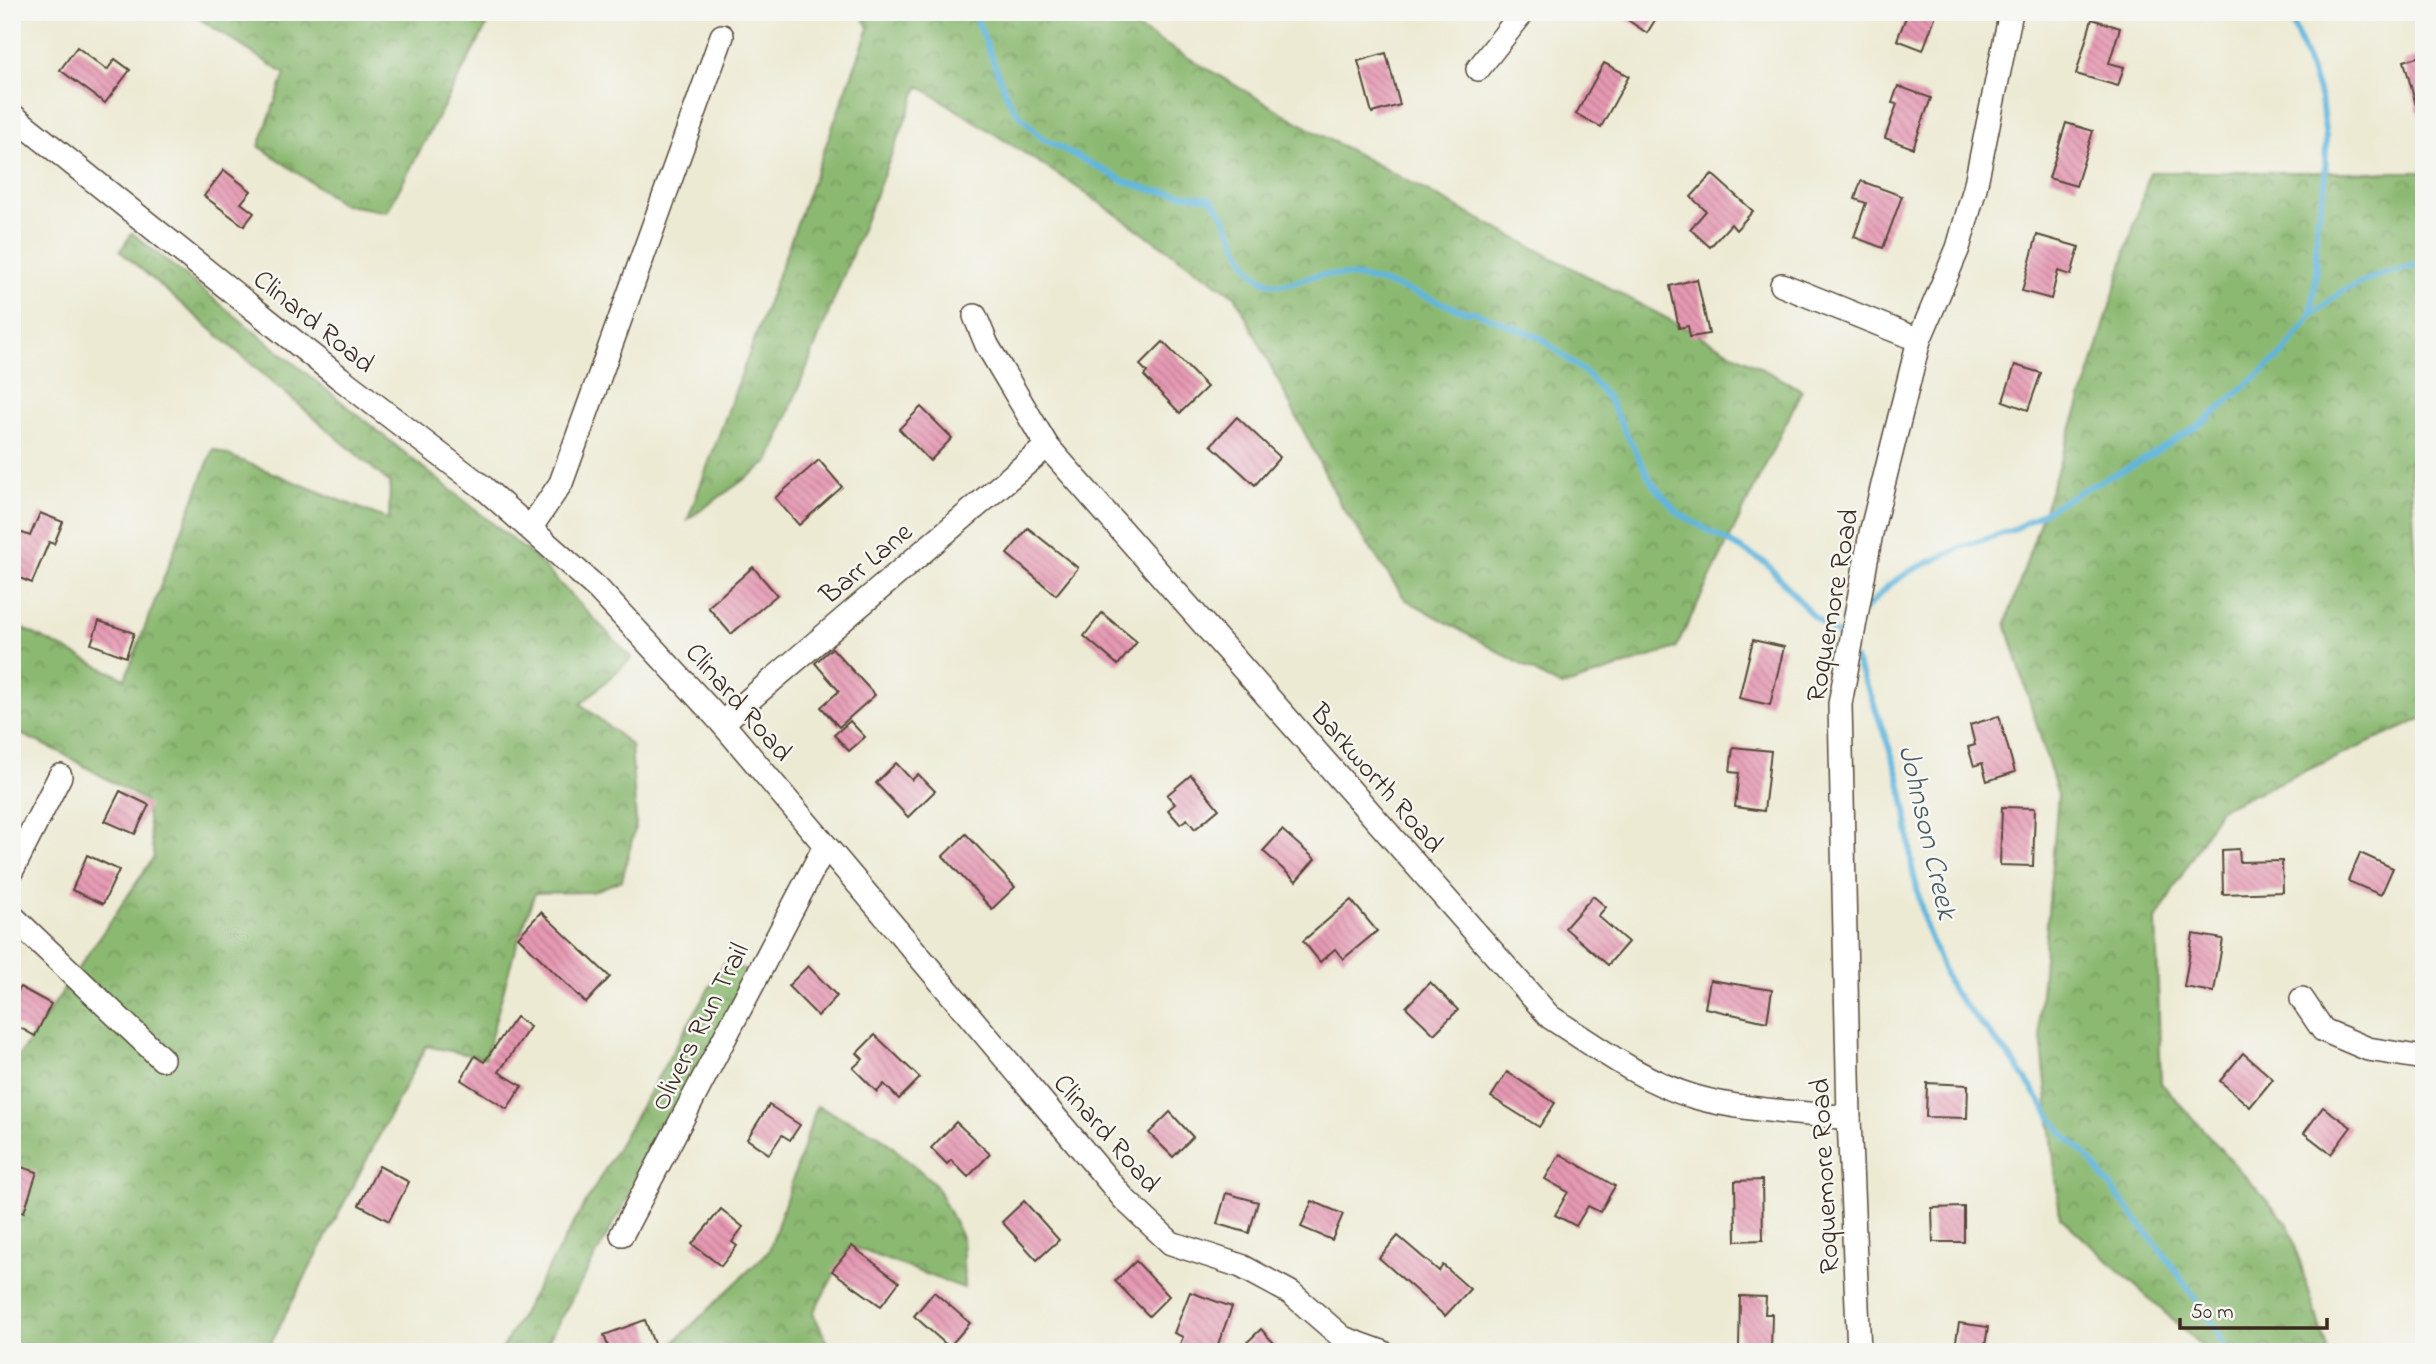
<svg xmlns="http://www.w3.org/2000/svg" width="2436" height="1364" viewBox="0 0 2436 1364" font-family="'Indie Flower',sans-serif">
<defs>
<pattern id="forest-crowns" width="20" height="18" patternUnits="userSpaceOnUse" patternTransform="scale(1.75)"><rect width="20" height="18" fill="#8cb972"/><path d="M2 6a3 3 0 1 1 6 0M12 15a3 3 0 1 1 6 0" fill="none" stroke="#74975d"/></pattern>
<pattern id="building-back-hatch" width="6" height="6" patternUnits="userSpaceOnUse" patternTransform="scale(1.75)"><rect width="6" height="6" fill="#e699b3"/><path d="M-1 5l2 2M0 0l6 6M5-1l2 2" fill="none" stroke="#bc7d91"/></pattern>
</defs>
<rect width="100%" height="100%" fill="#f6f6f2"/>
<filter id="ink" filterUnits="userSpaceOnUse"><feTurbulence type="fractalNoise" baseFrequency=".0143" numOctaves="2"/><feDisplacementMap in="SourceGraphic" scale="14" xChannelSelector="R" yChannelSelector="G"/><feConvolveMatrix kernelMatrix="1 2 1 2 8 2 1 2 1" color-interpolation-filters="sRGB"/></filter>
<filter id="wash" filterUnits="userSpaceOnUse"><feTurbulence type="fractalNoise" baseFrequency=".00686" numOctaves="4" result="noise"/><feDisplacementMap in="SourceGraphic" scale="28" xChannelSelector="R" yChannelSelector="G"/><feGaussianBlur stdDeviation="1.57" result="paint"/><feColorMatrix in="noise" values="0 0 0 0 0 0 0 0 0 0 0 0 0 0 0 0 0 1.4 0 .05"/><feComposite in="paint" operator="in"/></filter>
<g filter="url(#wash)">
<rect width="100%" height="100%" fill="#edead4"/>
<g fill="url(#forest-crowns)" stroke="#647248" stroke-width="2">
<path d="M189,12h305l-107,200 -45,-8 -83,-58 26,-72z"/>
<path d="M859,12h251l207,121 485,257 -126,258 -115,39 -156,-88 -64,-94 -105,-208 -171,-118 -146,-93 -150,376 -81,57 181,-491z"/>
<path d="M2150,172h274v274l-14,14 6,104 8,13v141l-204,91 -64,111 5,163 127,141 40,128h-120l-148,-135 -21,-200 19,-222 -52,-172 83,-247z"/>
<path d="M132,233l402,324 98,101 -51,46 50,41 5,79 -14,56 -30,12 -57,1 -22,63 -28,102 -59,-12 -160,306h-254v-286l142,-209 -9,-56 -87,-50 -46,-21v-107l113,56 88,-230 176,71 1,-37 -270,-232z"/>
<path d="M723,964l31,8 -212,380h-42z"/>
<path d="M817,1106l62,29 56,49 27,53 2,51 -114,-42 -37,67 19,39h-168l105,-101z"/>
</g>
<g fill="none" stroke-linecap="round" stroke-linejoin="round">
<g stroke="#61b6dd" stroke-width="6">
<path d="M974,12l32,82 9,16 27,28 82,43 27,9 59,8c24,22 29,71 55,83 21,10 37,-5 57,-6 50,-3 99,21 145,37h8l66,26 47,37 21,25 43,83 26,30 88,50 47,53 32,25"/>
<path d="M2289,12l32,87 5,40 -1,45 -9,43v46l-5,43"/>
<path d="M1865,610l24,-25 21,-14 54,-25 49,-16 73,-42 52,-25 67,-42 79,-68 27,-37 31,-25 37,-16 45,-12"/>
<path d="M1855,659l16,37 27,77 8,36 6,58 14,60 25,62 63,73 48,71 23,21 81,103 44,62 18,33"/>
</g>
</g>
<g id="blocks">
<g fill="url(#building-back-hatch)">
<path d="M1616,12h44l-13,21z"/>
<path d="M1908,12h29l-14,38 -26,-10z"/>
<path d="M2092,19l28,9 -11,35 15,4 -6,19 -42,-12z"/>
<path d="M77,47l30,23 8,-11 15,11 -25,33 -45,-33z"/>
<path d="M1386,53l14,52 -28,8 -14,-52z"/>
<path d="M2424,55v60l-5,1 -15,-55z"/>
<path d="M1604,63l25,13 -28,51 -25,-13z"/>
<path d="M1898,86l33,12 -18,50 -28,-10 12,-34 -5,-1z"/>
<path d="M2066,123l27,8 -17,55 -27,-8z"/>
<path d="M224,170l27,21 -10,12 13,10 -10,13 -40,-30z"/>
<path d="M1712,174l41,37 -17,19 -5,-6 -21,23 -20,-18 16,-18 -15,-14z"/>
<path d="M1861,181l41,15 -19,52 -29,-11 12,-34 -11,-4z"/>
<path d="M2037,235l42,12 -8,28 -13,-4 -7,28 -29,-8z"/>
<path d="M1697,279l12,55 -19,3 -2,-11 -9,2 -9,-42z"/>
<path d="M1163,342l44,45 -27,26 -36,-37 3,-4 -7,-7z"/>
<path d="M2015,365l26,8 -13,37 -25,-9z"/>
<path d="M921,407l31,31 -22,23 -31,-32z"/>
<path d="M1237,417l43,40 -25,28 -44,-40z"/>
<path d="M819,460l23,27 -43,38 -24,-27z"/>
<path d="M40,513l23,9 -9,22 -5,-2 -17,41 -20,-8v-46l18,7z"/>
<path d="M1028,528l50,40 -22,27 -49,-41z"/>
<path d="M753,567l24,28 -46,39 -23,-27z"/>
<path d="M1102,613l35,29 -19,23 -34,-29z"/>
<path d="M99,621l35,12 -8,24 -35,-13z"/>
<path d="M1753,640l31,7 -14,58 -31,-7z"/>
<path d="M832,648l43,47 -36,32 -18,-20 18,-16 -24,-28z"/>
<path d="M1999,716l16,56 -28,9 -5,-18 -8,3 -6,-19 7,-2 -5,-20z"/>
<path d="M850,721l15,16 -16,14 -15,-16z"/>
<path d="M1733,747l38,4 -7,60 -29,-4 4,-34 -9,-1z"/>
<path d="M896,763l16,17 6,-6 17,17 -27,26 -32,-34z"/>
<path d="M1191,775l28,34 -24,20 -8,-10 -7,5 -12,-14 7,-6 -8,-9z"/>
<path d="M120,791l29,14 -14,29 -30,-13z"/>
<path d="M2002,807l33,1 -2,58 -33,-1z"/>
<path d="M1282,830l33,29 -19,22 -33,-30z"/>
<path d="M966,834l49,53 -23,22 -49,-53z"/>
<path d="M2239,849l1,13 42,-1 1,31 -60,2 -1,-44z"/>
<path d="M2360,853l33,15 -12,27 -33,-14z"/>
<path d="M87,855l32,15 -16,34 -31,-14z"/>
<path d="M1593,896l13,11 -8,9 30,26 -20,23 -43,-37z"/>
<path d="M1351,900l26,31 -34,28 -8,-10 -15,13 -17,-21z"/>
<path d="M541,912l69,65 -24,26 -68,-66z"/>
<path d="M2193,934l30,5 -9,53 -30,-5z"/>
<path d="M808,966l29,30 -19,20 -30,-30z"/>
<path d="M1710,980l62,10 -5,32 -62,-14z"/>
<path d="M1430,982l28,28 -24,24 -28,-27z"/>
<path d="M20,987l31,17 -16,32 -23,-13v-21z"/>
<path d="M516,1017l14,10 -31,45 23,14 -15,23 -46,-29 14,-24 9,6z"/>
<path d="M875,1035l45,43 -21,21 -15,-15 -7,8 -24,-24 10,-9 -6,-6z"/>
<path d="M2243,1053l30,26 -23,28 -30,-26z"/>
<path d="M1507,1072l48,31 -16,24 -48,-30z"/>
<path d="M1927,1083l41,2 -1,33 -41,-1z"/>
<path d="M769,1105l31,20 -10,15 -8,-5 -13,19 -22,-15z"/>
<path d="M2323,1107l28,20 -20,27 -27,-21z"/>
<path d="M1170,1112l23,25 -20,20 -24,-24z"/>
<path d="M956,1122l34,32 -22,23 -17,-17 -4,4 -16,-16z"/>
<path d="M1560,1154l55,32 -15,26 -12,-6 -12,20 -21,-11 13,-23 -23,-13z"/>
<path d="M12,1164l25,8 -13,40 -12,-4z"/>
<path d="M379,1166l30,16 -20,39 -30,-16z"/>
<path d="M1762,1180l1,60 -27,1 -1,-60z"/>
<path d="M1226,1193l32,9 -9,31 -32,-9z"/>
<path d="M1024,1201l35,39 -22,20 -35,-38z"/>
<path d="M1312,1201l31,13 -11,26 -31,-13z"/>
<path d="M1964,1207v35h-31l-1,-34z"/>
<path d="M721,1209l22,18 -11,15 5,4 -16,20 -29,-22z"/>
<path d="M1398,1236l41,35 4,-6 27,24 -25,27 -66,-58z"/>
<path d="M852,1246l47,36 -18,24 -49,-35z"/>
<path d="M1136,1261l33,35 -20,20 -34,-35z"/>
<path d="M934,1292l36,31 -21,24 -35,-31z"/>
<path d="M1190,1292l42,15 -17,45h-28l-9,-4 5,-11 -9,-4z"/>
<path d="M1740,1296l26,1 -1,17h7l-1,36 -32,-1z"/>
<path d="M645,1320l12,32h-47l-6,-17z"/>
<path d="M1959,1323l29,4 -4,25h-30z"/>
<path d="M1261,1329l21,23h-45z"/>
</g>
</g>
</g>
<g filter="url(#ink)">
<use href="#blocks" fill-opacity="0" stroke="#564739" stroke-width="2"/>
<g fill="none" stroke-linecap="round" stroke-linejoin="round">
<defs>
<g id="street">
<path d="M1478,69l45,-57"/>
<path d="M12,115l328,263 144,110 114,101 124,134 403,477 46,43 70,23 50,27 52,45 39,14"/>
<path d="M1782,285l137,55"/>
<path d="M975,316l12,29 60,101 503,571c45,29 93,65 145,80 49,14 103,15 154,21"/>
<path d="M531,527l30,-44 161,-447"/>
<path d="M722,723l325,-277"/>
<path d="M12,870l48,-94"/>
<path d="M12,916l150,143"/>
<path d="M2302,999l21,31 45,19 56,9"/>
<path d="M622,1234l203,-388"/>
<path d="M1859,1352l-10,-234 -9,-414 31,-171 48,-193 39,-92 17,-60 36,-176"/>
</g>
</defs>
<use href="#street" stroke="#564739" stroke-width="26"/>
<use href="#street" stroke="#fff" stroke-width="23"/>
</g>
</g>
<g text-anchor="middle" stroke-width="5" stroke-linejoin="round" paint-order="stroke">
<g font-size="28" fill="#3b2a1e" stroke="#f6f6f2">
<text transform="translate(315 320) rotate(39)" y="10">Clinard Road</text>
<text transform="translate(865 562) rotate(-40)" y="10">Barr Lane</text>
<text transform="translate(1831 605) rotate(-80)" y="10">Roquemore Road</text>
<text transform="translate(740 701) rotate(49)" y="10">Clinard Road</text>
<text transform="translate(1378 777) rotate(49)" y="10">Barkworth Road</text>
<text transform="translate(698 1026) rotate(-63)" y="10">Olivers Run Trail</text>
<text transform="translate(1108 1132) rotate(49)" y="10">Clinard Road</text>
<text transform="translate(1823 1176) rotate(-93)" y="10">Roquemore Road</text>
</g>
<g font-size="30" font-style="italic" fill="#485b61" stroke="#f6f6f2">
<text transform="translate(1929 832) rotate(77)" y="10">Johnson Creek</text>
</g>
</g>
<rect width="2436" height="1364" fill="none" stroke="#f6f6f2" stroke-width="42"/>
<path d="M2180 1318v10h147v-10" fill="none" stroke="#3b2a1e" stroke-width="3.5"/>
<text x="2191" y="1318" font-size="21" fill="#3b2a1e" stroke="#f6f6f2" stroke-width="5" paint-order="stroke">50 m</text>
</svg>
